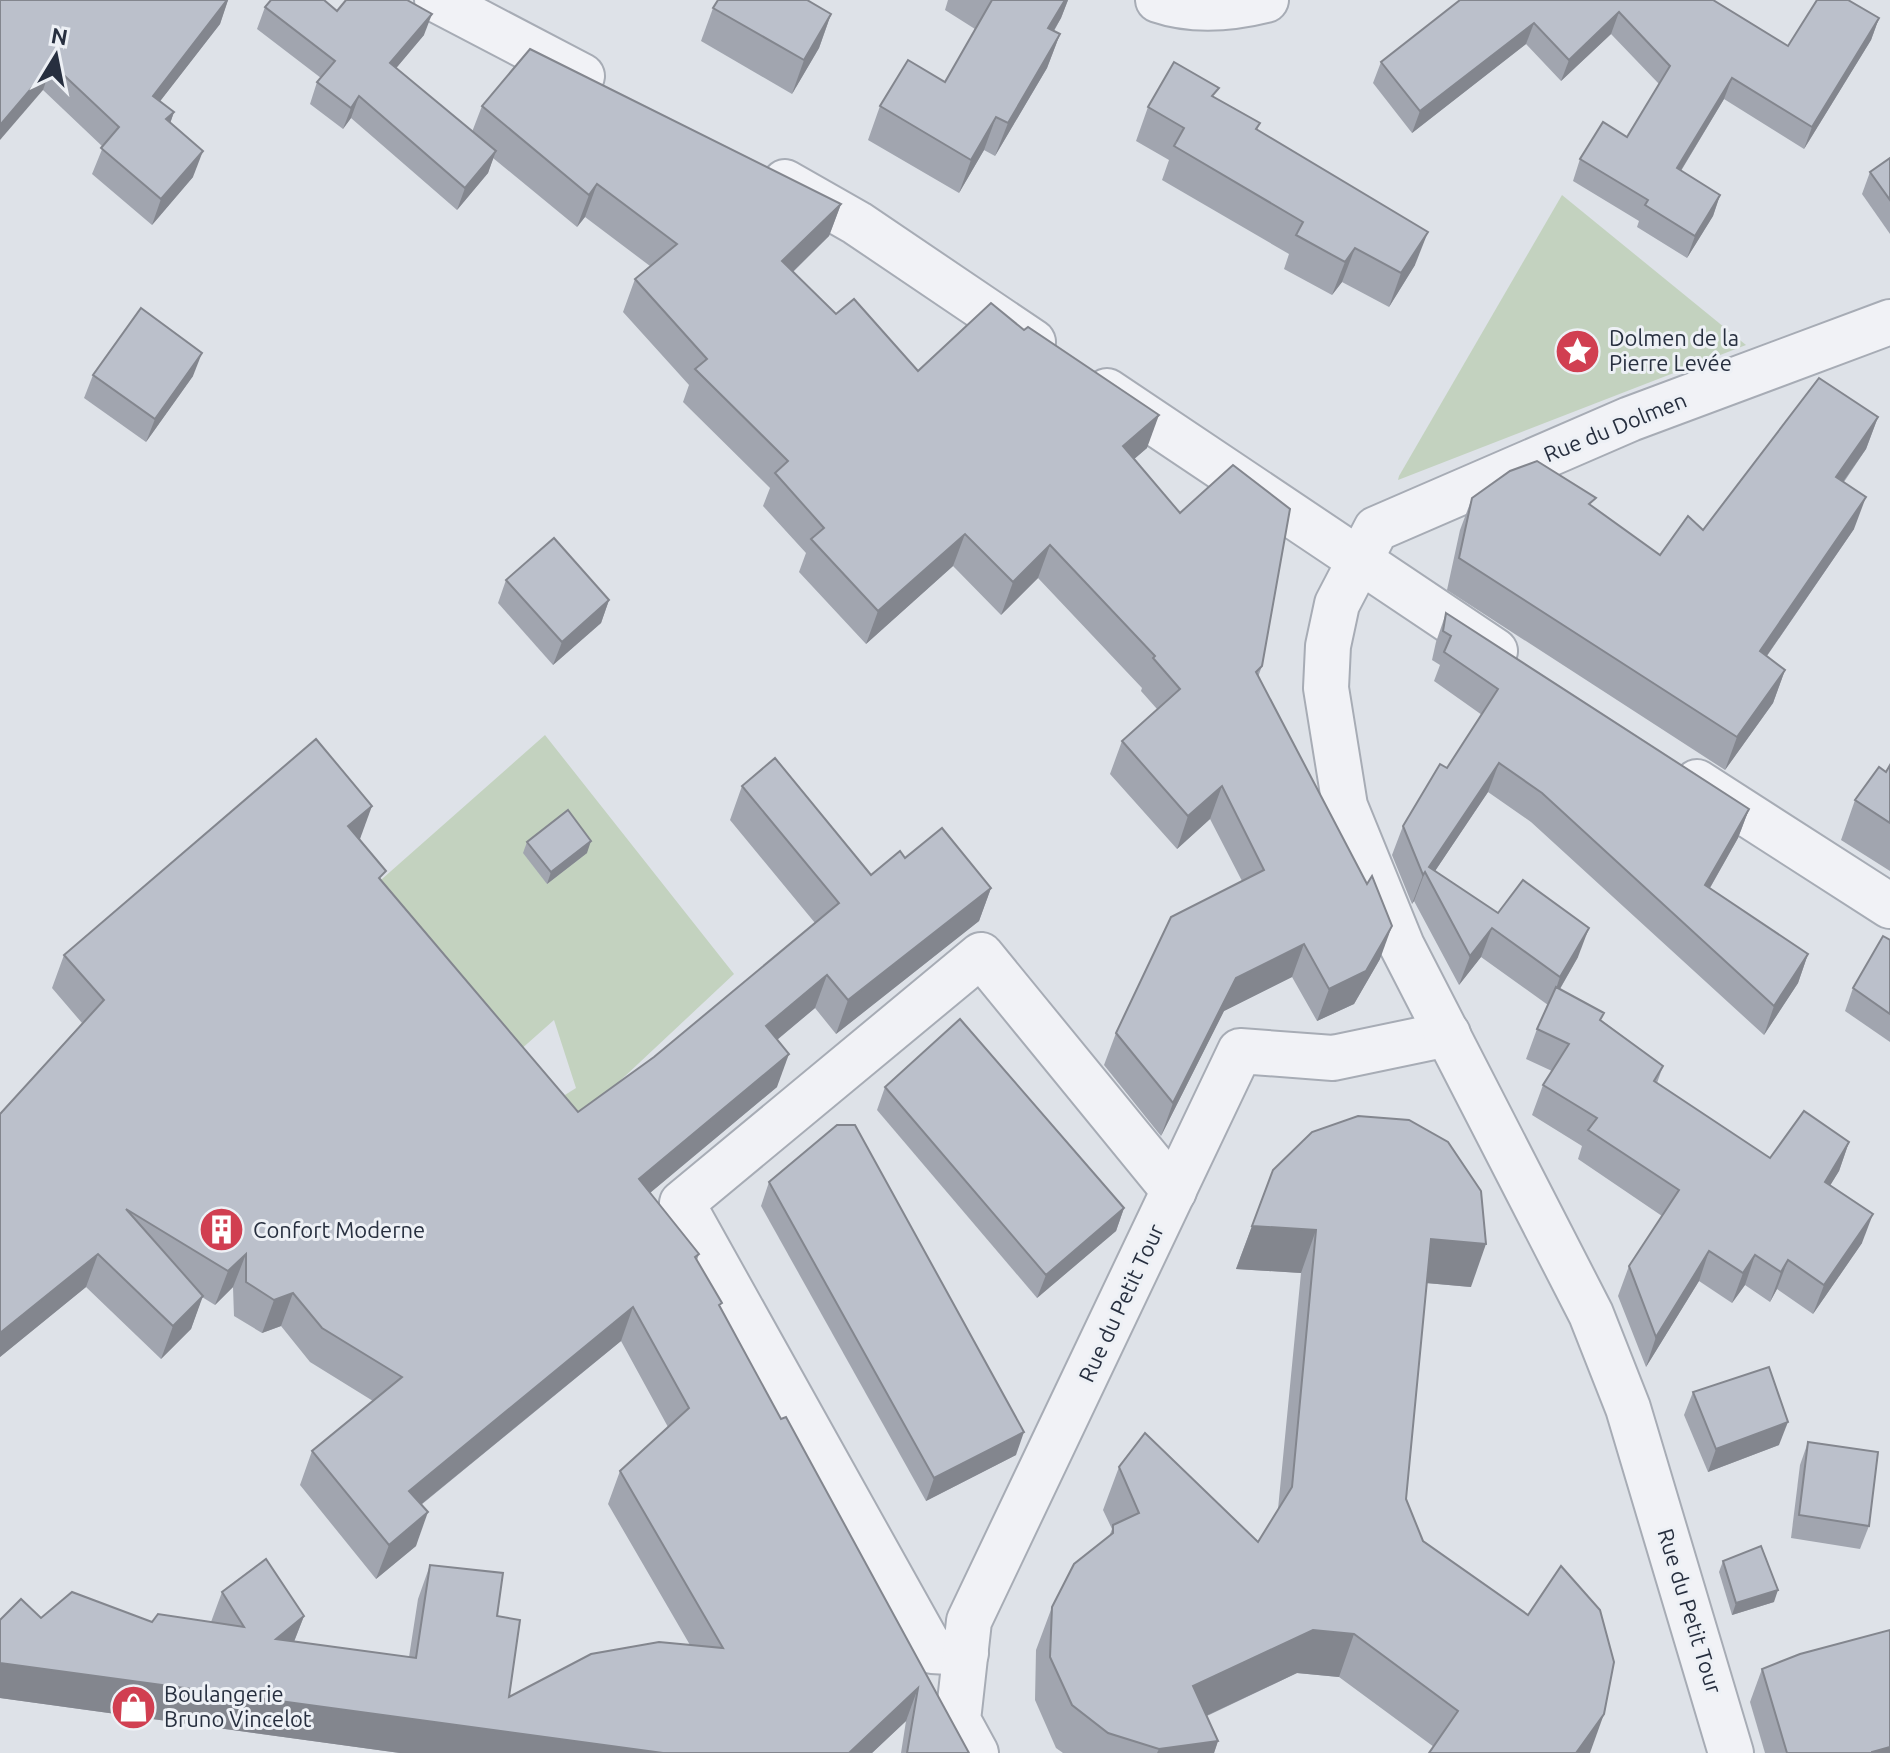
<svg xmlns="http://www.w3.org/2000/svg" width="1890" height="1753" viewBox="0 0 1890 1753" font-family="Ubuntu,sans-serif">
<rect width="100%" height="100%" fill="#dee2e8"/>
<g fill="#c3d2bf">
<path d="M1562,195l184,150 -348,135 1,-4z"/>
<path d="M545,735l189,239 -175,164 -21,-26 38,-24 -22,-68 -53,47 -136,-173z"/>
</g>
<g fill="none" stroke-linecap="round" stroke-linejoin="round">
<defs>
<g id="minor">
<path d="M437,0l145,76"/>
<path d="M1158,0c35,12 72,9 108,0"/>
<path d="M785,182l72,41 176,119"/>
<path d="M1107,391l388,260"/>
<path d="M1697,782l193,124"/>
<path d="M966,1653l-34,-2 -250,-448 299,-248 193,236"/>
<path d="M976,1753l-18,-33 11,-99 271,-570 93,7 115,-24"/>
<path d="M1731,1753l-103,-345 -37,-94 -189,-368 -57,-140 -19,-118 2,-42 9,-42 39,-75 254,-110 260,-97"/>
</g>
</defs>
<use href="#minor" stroke="#a7acb5" stroke-width="48"/>
<use href="#minor" stroke="#f1f2f6" stroke-width="44"/>
</g>
<g fill="#a1a5af">
<path d="M0,0h228l-8,24 -60,77 14,11 -4,11 23,54 -41,48 -60,-51 11,-27 -60,-57z"/>
<path d="M948,0h120l-7,18 -7,13 6,3 -13,34 -52,88 -11,-6 -25,43 -91,-53 12,-34 65,-24 30,-53 -30,-19z"/>
<path d="M1460,0h253l75,46 91,-28 -8,22 -67,109 -80,-50 -43,72 39,24 -7,21 -26,42 -50,-31 2,-6 -66,-40 7,-22 47,-22 32,-53 -48,-50 -50,47 -35,-37 -114,89 -39,-50 8,-21z"/>
<path d="M265,7l72,4 87,24 -28,33 76,64 10,-26 359,98 -12,32 -36,36 43,42 82,57 229,77 -13,11 128,207 -4,11 122,282 -26,45 -37,17 -25,-44 -68,34 -63,125 -57,-71 12,-32 126,-152 -32,-62 -33,30 -67,-75 12,-33 35,-32 -16,-18 1,-3 -104,-110 -37,37 -48,-49 -87,78 -67,-72 7,-19 -43,-47 7,-18 -87,-86 6,-17 -66,-73 12,-33 15,-13 -65,-49 -8,10 -84,-69 -5,15 -31,37 -106,-92 -8,11 -33,-25 7,-22 4,-4 -64,-49z"/>
<path d="M713,8l118,6 -12,34 -27,46 -91,-53z"/>
<path d="M1215,98l45,25 -3,7 158,135 -26,42 -47,-25 -10,13 -48,-26 5,-15 -127,-74 7,-20 -33,-19 12,-34z"/>
<path d="M1890,158v76l-28,-40 8,-22z"/>
<path d="M93,375l100,1 -47,66 -62,-44z"/>
<path d="M1878,417l-12,32 -22,33 10,47 -87,127 18,14 -12,33 -48,67 -278,-180 13,-60 12,-32 120,9 68,48 43,-25z"/>
<path d="M506,580l103,20 -8,23 -48,42 -55,-62z"/>
<path d="M1446,613l303,196 -11,29 -28,50 98,66 -10,29 -34,52 -233,-213 -43,-30 -53,79 63,42 80,44 -18,32 103,77 -6,17 113,75 79,-16 -10,29 -9,14 32,58 -49,71 -36,-25 -7,13 -25,-17 -13,18 -33,-22 -53,86 -28,-71 11,-30 33,-50 -84,-57 4,-13 -50,-31 11,-30 9,-14 -26,-12 11,-30 11,-24 -67,-48 -22,28 -45,-84 -2,3 -20,-49 11,-29 44,-58 35,-53 -48,-34 6,-16 -8,-5 4,-18z"/>
<path d="M1890,765v106l-49,-31 14,-40 31,-28z"/>
<path d="M742,786l129,89 34,-17 86,30 -12,33 -143,113 -21,-26 -38,32v47l-127,106 49,61 -2,6 23,47 61,112 188,334h-68l5,-32 -34,32h-472l-400,-55v-78l41,-2 111,4h59l11,-30 82,24 -10,26 115,15 9,-58 12,-34 67,51 12,81 181,-52 -82,-141 12,-33 48,-44 -47,-86 -200,164 -5,41 -40,33 -76,-94 12,-34 61,-50 -63,-39 -29,-36 -19,7 -28,-17 -1,-29 -18,18 -13,-8 -11,32 -30,30 -75,-72 -86,70v-243l82,-91 -30,-35 12,-33 296,-116 22,42 196,231 76,-55 161,-134 -85,-103z"/>
<path d="M527,842l60,11 -40,31 -24,-31z"/>
<path d="M1890,940v102l-45,-31 8,-23z"/>
<path d="M885,1087l239,121 -8,23 -79,67 -160,-188z"/>
<path d="M1273,1170l198,117 -45,-4 -20,216 17,42 105,74 72,-5 -166,137 -95,-70 -42,-4 -90,43 11,25 -4,12h-151l-7,-5 -21,-48 1,-50 16,-43 57,-70 3,-8 -9,-19 16,-43 139,75 20,-33 23,-236 -65,-4z"/>
<path d="M769,1182l247,273 -90,46 -165,-295z"/>
<path d="M1693,1392l86,53 -71,27 -24,-57z"/>
<path d="M1808,1442l61,84 -9,23 -69,-11 9,-73z"/>
<path d="M1723,1561l51,41 -42,13 -13,-43z"/>
<path d="M1762,1669l128,84h-125l-15,-51z"/>
</g>
<g fill="#83868e">
<path d="M227,0h1l-8,24 -76,98 9,-26z"/>
<path d="M1065,0h3l-7,18 -25,43 12,-33z"/>
<path d="M1619,12l-8,22 -50,47 8,-21z"/>
<path d="M432,14l-8,21 -42,50 8,-22z"/>
<path d="M831,14l-12,34 -27,46 12,-34z"/>
<path d="M1879,18l-8,22 -67,109 8,-22z"/>
<path d="M1534,23l-8,21 -114,89 8,-22z"/>
<path d="M1060,34l-13,34 -52,88 13,-33z"/>
<path d="M52,64l-9,26 -43,50v-15z"/>
<path d="M1732,78l-8,21 -55,91 8,-22z"/>
<path d="M359,96l-8,22 -8,11 8,-21z"/>
<path d="M174,112l-9,26 1,-19z"/>
<path d="M996,117l-12,33 -25,43 12,-33z"/>
<path d="M203,151l-10,26 -41,48 9,-26z"/>
<path d="M496,151l-8,22 -31,37 8,-22z"/>
<path d="M597,184l-12,33 -8,10 12,-32z"/>
<path d="M1720,195l-7,21 -26,42 8,-22z"/>
<path d="M841,204l-12,32 -59,58 12,-33z"/>
<path d="M1428,232l-13,33 -26,42 12,-34z"/>
<path d="M1355,248l-13,34 -10,13 13,-33z"/>
<path d="M202,353l-9,23 -47,66 9,-23z"/>
<path d="M1159,415l-12,33 -36,31 12,-33z"/>
<path d="M1878,417l-12,32 -42,60 12,-32z"/>
<path d="M1866,497l-12,32 -106,154 12,-32z"/>
<path d="M965,534l-12,32 -87,78 12,-33z"/>
<path d="M1050,545l-12,33 -37,37 12,-33z"/>
<path d="M609,600l-8,23 -48,42 9,-23z"/>
<path d="M1785,670l-12,33 -48,67 12,-33z"/>
<path d="M1499,763l-11,29 -59,88v-13z"/>
<path d="M1222,786l-12,33 -33,30 11,-33z"/>
<path d="M372,806l-12,33 -24,20 12,-33z"/>
<path d="M1749,809l-11,29 -43,76 10,-29z"/>
<path d="M591,841l-4,12 -40,31 4,-12z"/>
<path d="M1425,872l-11,29 -2,3 11,-29z"/>
<path d="M991,888l-12,33 -143,113 12,-34z"/>
<path d="M1392,926l-12,33 -26,45 -37,17 12,-32z"/>
<path d="M1492,928l-11,29 -22,28 11,-29z"/>
<path d="M1589,928l-11,29 -28,49 10,-29z"/>
<path d="M1304,944l-12,33 -68,34 -63,125 12,-33 63,-125z"/>
<path d="M1808,954l-10,29 -34,52 10,-29z"/>
<path d="M827,975l-12,33 -61,51 12,-33z"/>
<path d="M789,1054l-12,33 -150,125 12,-33z"/>
<path d="M1849,1142l-10,29 -25,41 11,-30z"/>
<path d="M1124,1208l-8,23 -79,67 9,-23z"/>
<path d="M1873,1214l-11,29 -49,71 11,-29z"/>
<path d="M1252,1226l64,4 -15,43 -65,-4z"/>
<path d="M1431,1239l55,5 -15,43 -56,-5z"/>
<path d="M1709,1251l-10,30 -53,86 10,-30z"/>
<path d="M98,1254l-12,33 -86,70v-24z"/>
<path d="M246,1254l-13,33 -18,18 13,-34z"/>
<path d="M1755,1255l-10,30 -13,18 11,-30z"/>
<path d="M1788,1260l-11,29 -7,13 11,-30z"/>
<path d="M293,1293l-12,33 -19,7 12,-33z"/>
<path d="M203,1296l-12,33 -30,30 12,-33z"/>
<path d="M633,1307l-12,34 -224,183 12,-33z"/>
<path d="M1788,1422l-9,23 -71,27 8,-23z"/>
<path d="M1024,1432l-8,23 -90,46 8,-23z"/>
<path d="M428,1512l-12,34 -40,33 13,-34z"/>
<path d="M1778,1590l-4,12 -42,13 4,-12z"/>
<path d="M304,1616l-13,33 -15,-10z"/>
<path d="M1313,1630l41,4 -15,43 -42,-4 -119,56 15,-43z"/>
<path d="M0,1663l663,90h-263l-400,-55z"/>
<path d="M918,1688l-12,33 -34,32h-23z"/>
<path d="M1604,1714l-14,39h-14z"/>
<path d="M1218,1741l-4,12h-57l2,-4z"/>
<path d="M1890,1747v6h-19l1,-1z"/>
</g>
<g fill="#bbc0cb" stroke="#83868e" stroke-width="2">
<path d="M0,0h227l-74,96 21,16 -8,7 37,32 -42,48 -60,-51 18,-21 -67,-63 -52,61z"/>
<path d="M271,0h53l13,11 9,-11h61l25,14 -42,49 106,88 -31,37 -106,-92 -8,12 -34,-26 18,-21 -70,-54z"/>
<path d="M718,0h89l24,14 -27,46 -91,-52z"/>
<path d="M992,0h73l-17,28 12,6 -52,89 -12,-6 -25,43 -91,-54 28,-46 37,22z"/>
<path d="M1460,0h253l75,46 29,-46h31l31,18 -67,109 -80,-49 -55,90 43,27 -25,41 -50,-31 3,-5 -68,-41 23,-37 24,15 43,-71 -51,-54 -50,48 -35,-37 -114,88 -39,-49z"/>
<path d="M530,49l311,155 -59,57 54,53 18,-15 64,72 73,-68 33,27 4,-3 131,88 -36,31 57,67 53,-48 57,44 -28,157 -6,6 111,212 5,-8 20,50 -26,45 -37,18 -25,-45 -68,34 -63,125 -57,-70 55,-116 93,-47 -42,-84 -34,30 -66,-75 58,-52 -27,-31 2,-2 -105,-111 -37,37 -48,-48 -87,77 -67,-72 13,-11 -49,-55 13,-12 -93,-92 12,-10 -72,-80 42,-35 -80,-60 -8,11 -107,-89z"/>
<path d="M1174,62l45,26 -7,8 48,27 -4,6 172,103 -27,41 -46,-25 -10,14 -49,-27 7,-13 -129,-76 10,-18 -36,-21z"/>
<path d="M1890,158v42l-20,-28z"/>
<path d="M141,308l61,45 -47,66 -62,-44z"/>
<path d="M1819,378l59,39 -42,60 30,20 -106,154 25,19 -48,67 -278,-179 13,-60 38,-27 27,-10 59,37 -7,6 71,51 28,-39 15,14z"/>
<path d="M554,538l55,62 -47,42 -56,-62z"/>
<path d="M1446,613l303,196 -44,76 103,69 -34,52 -232,-213 -43,-30 -70,104 69,46 25,-33 66,48 -29,49 -68,-49 -22,28 -45,-84 -2,3 -20,-49 37,-62 7,4 51,-79 -54,-37 7,-16 -8,-5z"/>
<path d="M316,739l56,67 -24,20 38,45 -7,7 199,234 76,-55 185,-154 -97,-117 33,-28 96,117 29,-24 5,7 37,-30 49,60 -143,112 -21,-25 -61,51 23,28 -150,125 60,75 -4,3 27,46 -3,2 62,114 5,-2 183,336h-62l11,-65 -69,65h-186l-663,-90v-43l21,-21 20,19 31,-26 80,30 6,-8 86,13 -22,-35 44,-33 38,57 -28,23 140,19 14,-93 73,8 -6,43 23,4 -11,77 82,-43 68,-12 64,6 -103,-177 69,-63 -56,-101 -224,184 19,21 -39,33 -77,-94 90,-74 -80,-49 -29,-35 -19,7 -28,-18v-28l-18,17 -102,-62 77,87 -30,30 -75,-72 -98,79v-219l104,-114 -40,-45z"/>
<path d="M1890,765v58l-35,-23 24,-33 7,5z"/>
<path d="M568,810l23,31 -40,31 -24,-30z"/>
<path d="M1883,936l7,4v74l-37,-26z"/>
<path d="M1556,987l48,26 -4,7 63,46 -9,15 116,77 34,-47 45,31 -24,40 48,32 -49,71 -36,-25 -7,12 -26,-17 -12,18 -34,-22 -53,86 -27,-71 50,-76 -91,-60 9,-12 -54,-33 26,-41 -32,-15z"/>
<path d="M960,1019l164,189 -78,67 -161,-188z"/>
<path d="M1358,1116l51,4 39,22 33,49 5,53 -55,-5 -25,260 17,42 105,74 33,-49 39,44 14,52 -10,52 -28,39h-147l29,-42 -104,-77 -41,-4 -120,56 25,55 -59,8 -51,-16 -36,-28 -22,-48 2,-50 22,-43 39,-31v-8l26,-12 -20,-46 26,-34 113,109 34,-55 24,-257 -64,-4 21,-56 39,-38z"/>
<path d="M837,1125h18l169,307 -90,46 -165,-296z"/>
<path d="M1769,1367l19,55 -72,27 -23,-57z"/>
<path d="M1808,1442l70,10 -9,74 -70,-11z"/>
<path d="M1761,1546l17,44 -42,13 -13,-42z"/>
<path d="M1890,1630v117l-18,5v1h-85l-25,-84 38,-15z"/>
</g>
<defs>
<symbol id="sight-disc" viewBox="-11 -11 22 22"><circle r="9.5" fill="#d13f51" stroke="#edf0f5"/><path d="M0-6L1.8-2.2L6-1.7L2.9 1.2L3.7 5.4L0 3.3L-3.7 5.4L-2.9 1.2L-6-1.7L-1.8-2.2Z" fill="#fff"/></symbol>
<symbol id="building-disc" viewBox="-11 -11 22 22"><circle r="9.5" fill="#d13f51" stroke="#edf0f5"/><path d="M-4-6H4V6H1V3H-1V6H-4ZM-2.5-4.3h1.7v1.8h-1.7ZM.8-4.3h1.7v1.8H.8ZM-2.5-1h1.7V.8h-1.7ZM.8-1h1.7V.8H.8Z" fill="#fff"/></symbol>
<symbol id="shop-disc" viewBox="-11 -11 22 22"><circle r="9.5" fill="#d13f51" stroke="#edf0f5"/><path d="M-5-2.5h2.3a2.7 3.5 0 0 1 5.4 0H5L5.5 6h-11ZM-1.5-2.5h3a1.5 2.3 0 0 0-3 0Z" fill="#fff"/></symbol>
</defs>
<g fill-rule="evenodd">
<use href="#sight-disc" x="1552" y="326" width="51" height="51"/>
<use href="#building-disc" x="196" y="1204" width="51" height="51"/>
<use href="#shop-disc" x="108" y="1682" width="51" height="51"/>
</g>
<g text-anchor="middle" stroke-width="6" stroke-linejoin="round" paint-order="stroke">
<g font-size="22" fill="#272f3f" stroke="#edf0f5" text-anchor="start">
<text x="1609" y="346">Dolmen de la<tspan x="1609" dy="25">Pierre Levée</tspan></text>
<text x="253" y="1238">Confort Moderne</text>
<text x="164" y="1702">Boulangerie<tspan x="164" dy="25">Bruno Vincelot</tspan></text>
</g>
<g font-size="22" fill="#272f3f" stroke="#edf0f5">
<text transform="translate(1615 427) rotate(-22)" y="8">Rue du Dolmen</text>
<text transform="translate(1121 1303) rotate(-65)" y="8">Rue du Petit Tour</text>
<text transform="translate(1690 1611) rotate(73)" y="8">Rue du Petit Tour</text>
</g>
</g>
<g transform="translate(56 56) rotate(10)" stroke="#edf0f5" stroke-width="6" paint-order="stroke">
<path d="M0-6L14 30L0 20L-14 30Z" fill="#272f3f"/>
<text y="-12" font-size="22" font-weight="bold" text-anchor="middle" fill="#272f3f">N</text>
</g>
</svg>
